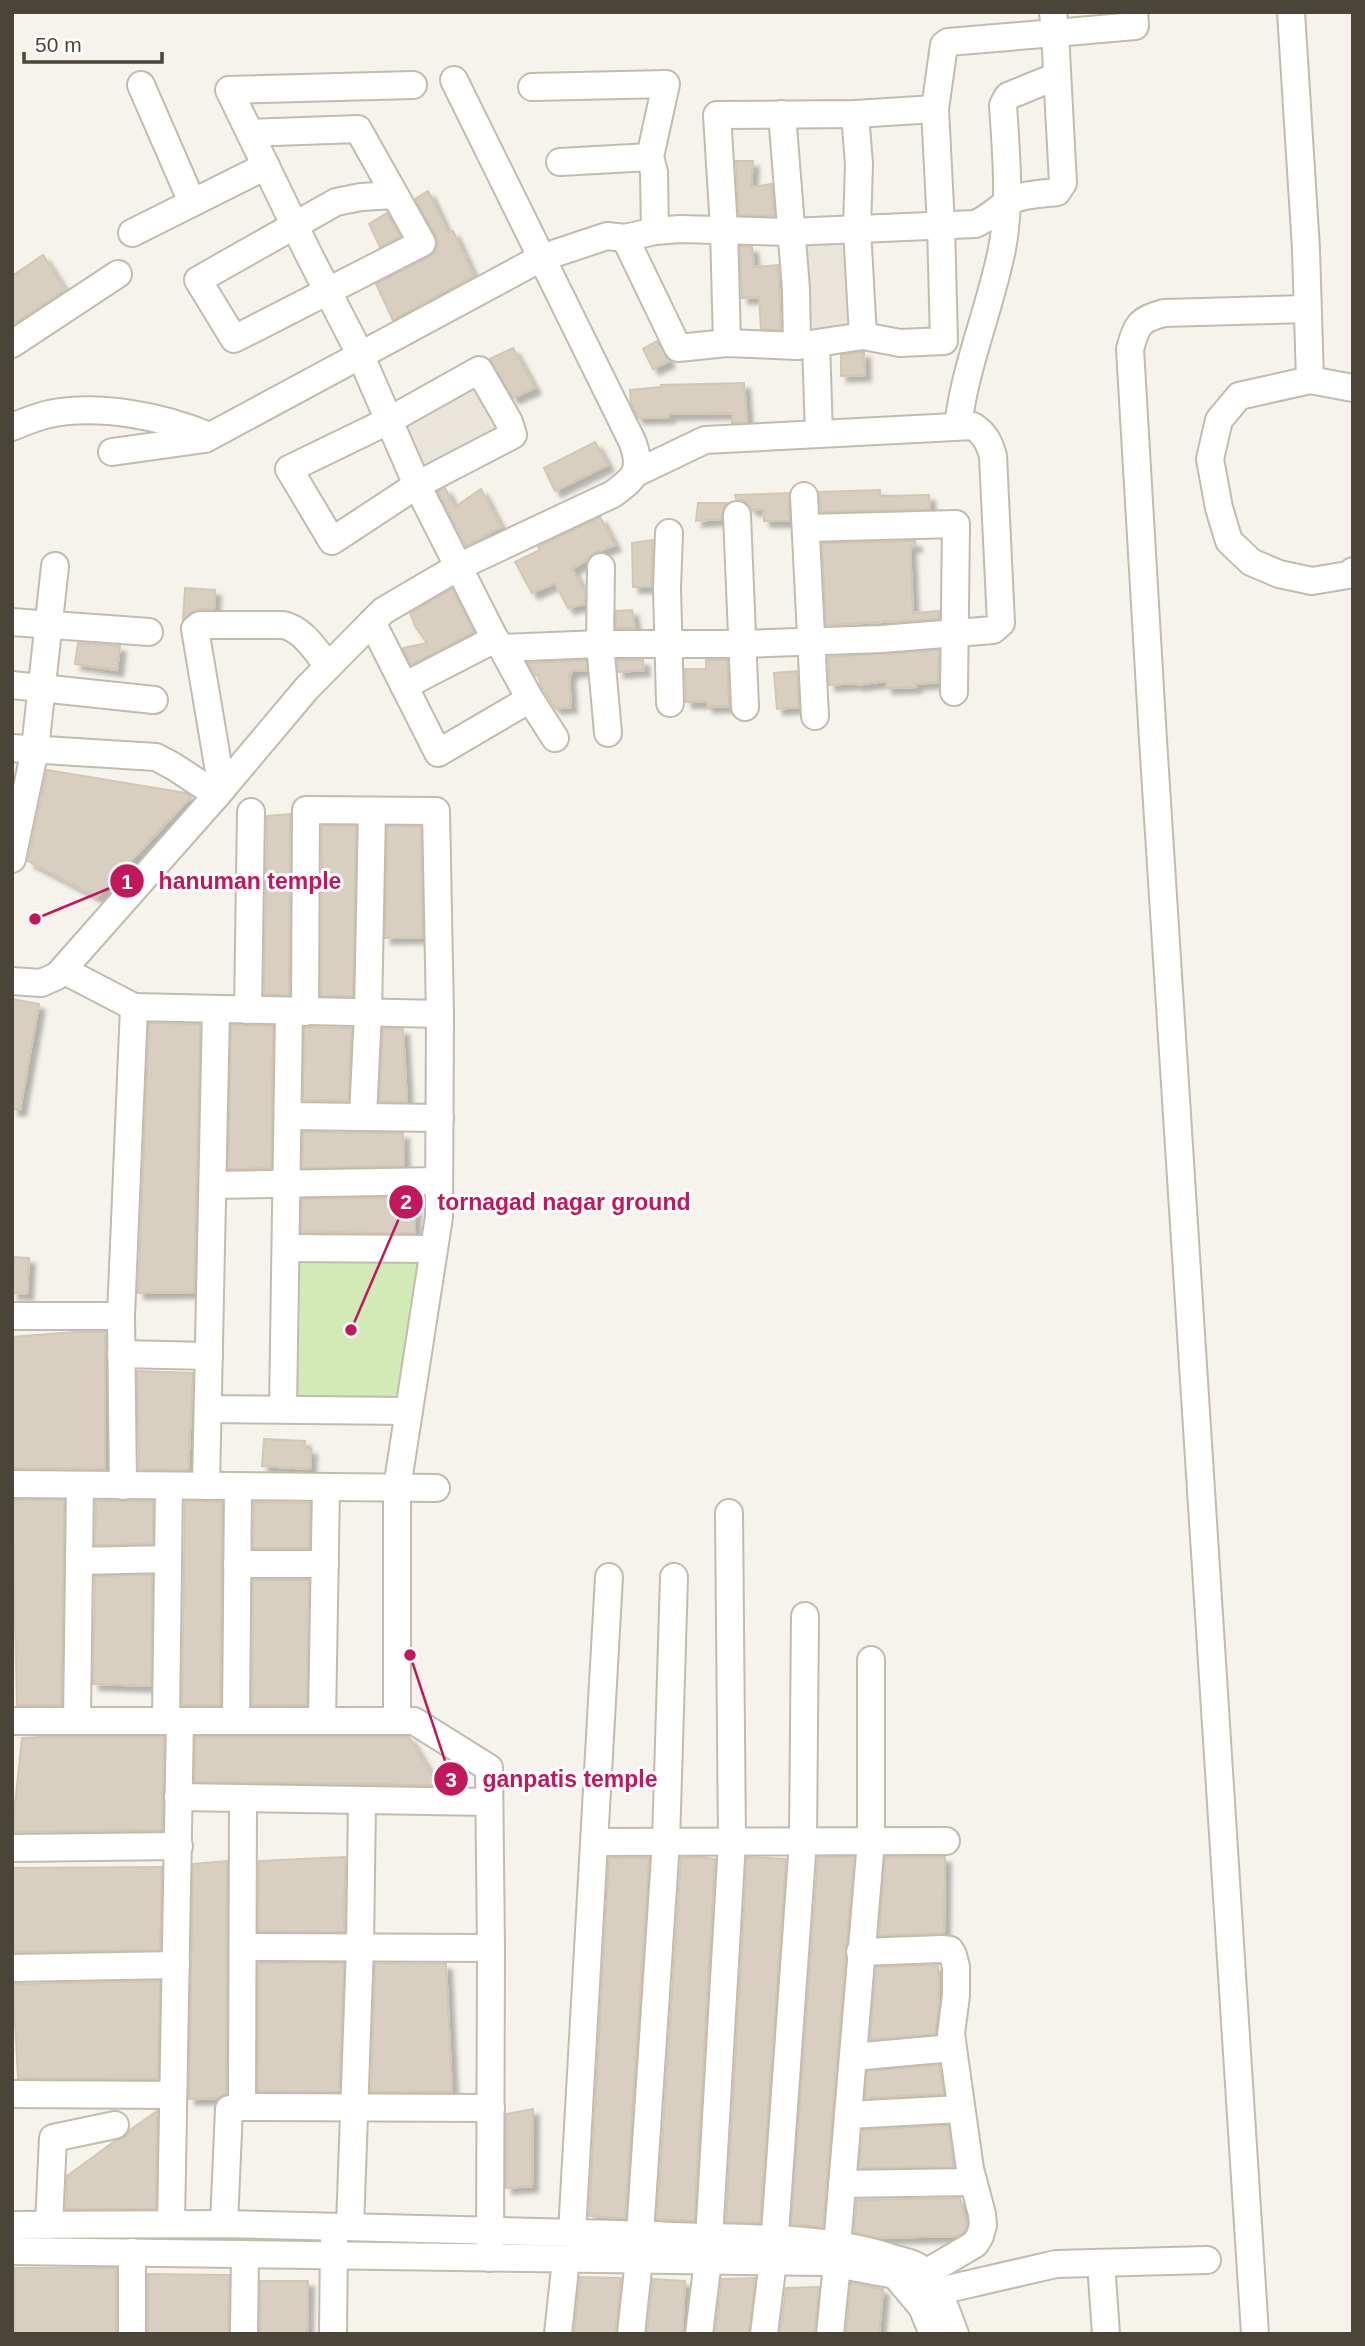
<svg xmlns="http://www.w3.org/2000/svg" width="1365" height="2346" viewBox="0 0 1365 2346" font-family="Arial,sans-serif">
<defs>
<filter id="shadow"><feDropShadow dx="6" dy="6" stdDeviation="2" flood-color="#0004"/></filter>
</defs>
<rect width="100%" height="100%" fill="#f6f3ec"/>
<g fill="#eae5da">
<path d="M851,235l6,97 -56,7 -5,-101z"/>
<path d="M478,379l29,52 -89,48 -22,-52z"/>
</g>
<path fill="#d2eab5" d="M291,1255l129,2 -17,145 -112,1z"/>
<g fill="#d8cfc1" stroke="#d3c7b4" stroke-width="2" filter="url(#shadow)">
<path d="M736,161h17l-2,26 21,-3 2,32 -35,-1z"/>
<path d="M428,191l20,42 5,-2 21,45 -81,44 -17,-36 53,-27 7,-6 2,-8 -2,-7 -21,-37z"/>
<path d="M387,213l13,23 -20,11 -11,-23z"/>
<path d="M740,246l12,1 2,20 24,-2 3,65 -20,-1 -2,-32 -17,1z"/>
<path d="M43,255l22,35 -53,35v-49z"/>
<path d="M657,341l12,20 -16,8 -10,-20z"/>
<path d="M513,348l22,40 -22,10 -23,-39z"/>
<path d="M864,352l1,23 -24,1v-21z"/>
<path d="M744,383l3,39 -15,1v-10l-63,1v3l-31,1 -7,-14 -1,-14 31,-3v-2z"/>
<path d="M595,442l13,23 -53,26 -11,-23z"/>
<path d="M445,488l10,19 26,-18 20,38 -35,19 -28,-54z"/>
<path d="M880,490v6l49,-1 1,14 -109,3 -2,-20z"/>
<path d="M789,493v28h-25l-1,-12 -11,1 -7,-9 -9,-2 -1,-4z"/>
<path d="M698,503h29l-4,5 -2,11 -25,2z"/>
<path d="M600,517l15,28 -21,8 -7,7 -15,9 13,23v12l-17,4 -13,-25 -23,10 -17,-31 25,-12 -2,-3z"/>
<path d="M653,540l-2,47h-18l-1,-44z"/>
<path d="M915,541l1,5h-6l3,67 26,-2v8l-113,6 -4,-82z"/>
<path d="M185,588l30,2 -1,19h-15l-9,4 -7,7z"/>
<path d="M452,589l22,43 -63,33 -8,-17 24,-5 -12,-17 -5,-13z"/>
<path d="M632,610l3,18h-19v-17z"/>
<path d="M78,643l42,3 -3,24 -42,-6z"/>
<path d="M939,650l-1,32 -23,2 1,3 -30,1v-7l-29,4 -1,-2 -27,2 -1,-28z"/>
<path d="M586,660l1,10 -15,1v3h-3l2,33 -16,1 -15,-24 -1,-9h-4l-7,-12z"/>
<path d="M617,660h26l1,10 -26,2z"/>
<path d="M706,660h21l2,46 -22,1v-5h-21l-1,-33h21z"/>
<path d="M797,671l2,36 -22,2 -3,-36z"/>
<path d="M47,770l139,23 5,4 -94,100 -69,-36z"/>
<path d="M290,814l-1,181 -25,-1 3,-178z"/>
<path d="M322,826h34l-3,170h-32z"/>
<path d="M387,826l34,1 2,110 -38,1z"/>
<path d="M12,999l27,5 -19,106 -8,-1z"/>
<path d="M149,1023l51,1 -6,268 -56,1z"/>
<path d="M231,1025l42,1 -2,142 -43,1z"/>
<path d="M309,1027l43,1 -4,73 -45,-1 1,-72z"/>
<path d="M383,1028l20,1 4,73 -28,-1z"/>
<path d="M303,1132l100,1 1,33 -102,2z"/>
<path d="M415,1197v36l-114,-1 1,-33z"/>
<path d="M12,1257l17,1 -2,36 -15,-1z"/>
<path d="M75,1332h30v137l-92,-1 -1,-131z"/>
<path d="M137,1371l56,2 -5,97 -49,-1z"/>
<path d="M264,1439l41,2 -1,8h7l-1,20 -48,-3z"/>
<path d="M12,1500h52l-3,205h-44z"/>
<path d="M96,1501h57v43l-58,1z"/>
<path d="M185,1501l37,1 -2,203h-38z"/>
<path d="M254,1502l56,1 -1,45h-56z"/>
<path d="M152,1575l-1,111 -58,-2 2,-108z"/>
<path d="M253,1580h56l-2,125h-55z"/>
<path d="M40,1737h124l-2,93 -150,2 10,-94z"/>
<path d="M195,1737h214l29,48 -243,-3z"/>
<path d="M345,1857l-1,75 -86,-1 1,-70z"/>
<path d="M698,1857l17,2 -21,362 -37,-2 24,-361z"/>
<path d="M747,1857l39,2 -26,364 -34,-1z"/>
<path d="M818,1857h36l-31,370 -32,-3z"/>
<path d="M885,1857h60l-1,76 -65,3z"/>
<path d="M609,1858h40l-24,360 -36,-2z"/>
<path d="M227,1861l-1,233 -8,4 -29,1 4,-235z"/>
<path d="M162,1867l-2,83 -148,2v-84z"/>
<path d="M258,1963h86l-5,129 -81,-1z"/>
<path d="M375,1963l71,1 6,128h-81z"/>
<path d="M938,1965l1,40 -4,29 -65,6 6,-73z"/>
<path d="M160,1981l-2,98 -140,-1 -5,-94z"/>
<path d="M939,2065l5,29 -79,4 2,-27z"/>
<path d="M533,2109l-1,77 -26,2v-74z"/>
<path d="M157,2111l-1,98h-90l1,-33 48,-35 10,-4 5,-7z"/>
<path d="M948,2125l6,42 -95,1 4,-38z"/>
<path d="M960,2198l7,27 -3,7 -7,4 -79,2 -24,-6 3,-32z"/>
<rect x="15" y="2268" width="101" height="66"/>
<path d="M148,2274l81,1 -1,59h-80z"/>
<path d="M580,2277l41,1 -6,56h-41z"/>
<path d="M755,2278l-6,56h-34l7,-55z"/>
<path d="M653,2279l32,2 -3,53h-35z"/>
<path d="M260,2281h48l-1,53h-47z"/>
<path d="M851,2283l32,6 -4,45h-33z"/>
<path d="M819,2287l-5,47h-34l6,-46z"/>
</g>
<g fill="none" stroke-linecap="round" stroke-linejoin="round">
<defs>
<g id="minor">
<path d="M1291,12l15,237 4,131"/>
<path d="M141,85l51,117"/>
<path d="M413,85l-184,5 79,163 52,101 57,131 78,154 7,9 28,51 25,39"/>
<path d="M532,87l134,-3 -16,73 4,15 1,59"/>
<path d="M782,114l14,175 1,57"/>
<path d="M855,114l4,50 -2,65 6,107"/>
<path d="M250,133l108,-4 64,114 -188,96 -36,-59 138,-78 25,-5 34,-2"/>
<path d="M560,162l90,-5"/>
<path d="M132,233l134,-67"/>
<path d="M625,238l53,110 49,-5 70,3 66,-10 37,7 44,-2 -3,-115 -6,-117 9,-64 4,-3 107,-9 -2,-21"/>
<path d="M727,343l-3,-114 -7,-114 138,-1 80,-5"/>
<path d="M12,344l106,-70"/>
<path d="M816,344l3,90"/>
<path d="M479,370l30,52 4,13 -96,50 -85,56 -43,-72 99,-48z"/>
<path d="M1353,388l-43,-8 -71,16 -20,24 -9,39 9,49 10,33 22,21 28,12 33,7 36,-6 5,-4"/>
<path d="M958,426c7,-60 32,-117 44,-177 9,-48 4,-96 1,-144l5,-9 49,-20"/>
<path d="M12,427c12,-5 24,-10 37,-13 50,-10 114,2 160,22"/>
<path d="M112,452l93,-13 336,-181 66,-22 18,2 30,-7 25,-2 110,3 185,-8c13,-5 21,-14 32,-21 14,-9 34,-9 50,-11l6,-9 -8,-150 80,-7 -1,-14"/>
<path d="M804,496l11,220"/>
<path d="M737,515l8,192"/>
<path d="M807,528l149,-4 -2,168"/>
<path d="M669,533l-2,55 3,115"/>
<path d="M601,567l-1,77 8,89"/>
<path d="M12,622l137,10"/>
<path d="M372,622l66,131 92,-54"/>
<path d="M502,648l98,-4h143l139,-5 111,-9 8,-7 -8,-167c-4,-14 -8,-22 -20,-30l-268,14 -69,33"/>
<path d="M12,685l142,15"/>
<path d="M404,686l91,-47"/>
<path d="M12,748l144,9 17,9 44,29"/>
<path d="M222,789l-27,-160 5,-4h83c20,4 33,26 45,41"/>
<path d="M12,859l23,-110 20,-183"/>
<path d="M63,970l71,37"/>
<path d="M12,981l29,2 16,-7 160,-181 90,-107 76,-77 75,-44 155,-73c23,-17 29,-23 20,-51l-179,-363"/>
<path d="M248,1010l3,-198"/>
<path d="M305,1012l1,-202 130,1 4,203 -1,203 -42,271v233"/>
<path d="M288,1116l152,2"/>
<path d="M363,1116l5,-103 4,-202"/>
<path d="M213,1185l226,-4"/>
<path d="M286,1248l148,1"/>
<path d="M12,1316h109"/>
<path d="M121,1354l88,2"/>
<path d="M208,1409l201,2"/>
<path d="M283,1409l6,-398"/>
<path d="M12,1484l424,4"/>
<path d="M123,1486l-2,-170 13,-309 306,7"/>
<path d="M206,1486l10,-476"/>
<path d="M79,1561l89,-2"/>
<path d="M237,1564h88"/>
<path d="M77,1720l3,-235"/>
<path d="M12,1721h402l75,47 2,180 -1,310"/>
<path d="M166,1721l3,-235"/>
<path d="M236,1721l2,-234"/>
<path d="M322,1721l4,-234"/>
<path d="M178,1797l311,5"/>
<path d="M594,1842l352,-1"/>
<path d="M12,1848l167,-2"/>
<path d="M243,1947l248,1"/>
<path d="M860,1952l82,-3 8,1 3,5 3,12v28l-5,39 19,135 12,45 1,11 -3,11 -5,8 -51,30"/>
<path d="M12,1968l164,-3"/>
<path d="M853,2057l99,-9"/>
<path d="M12,2094l161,1"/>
<path d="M242,2107l1,-309"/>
<path d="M848,2115l113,-6"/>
<path d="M842,2184l131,-2"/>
<path d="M171,2224l9,-503"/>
<path d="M224,2224l5,-115 13,-2 249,1"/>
<path d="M12,2225l212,-1 431,11c79,5 164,-2 240,24 8,2 19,4 25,9 19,17 26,43 35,66"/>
<path d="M49,2225l4,-87 62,-13"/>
<path d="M350,2227l10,-280 2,-147"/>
<path d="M572,2233l37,-656"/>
<path d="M640,2234l26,-392 8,-265"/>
<path d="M709,2239l23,-397 -3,-329"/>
<path d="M12,2251l813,11 70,13 27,32 11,27"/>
<path d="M132,2252v82"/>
<path d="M1101,2263l5,71"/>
<path d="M939,2291l117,-27 151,-4"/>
<path d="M244,2334l1,-80"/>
<path d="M333,2334l1,-95"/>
<path d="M558,2334l8,-75"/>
<path d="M631,2334l8,-74"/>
<path d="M699,2334l9,-73"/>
<path d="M764,2334l9,-73 30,-420 2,-225"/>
<path d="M830,2334l7,-70v-18l34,-405v-181"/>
<path d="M1255,2334l-102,-1594 -23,-391c7,-24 8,-29 34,-36l143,-4"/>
</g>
</defs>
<use href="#minor" stroke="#c2bbae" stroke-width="30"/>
<use href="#minor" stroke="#fff" stroke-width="26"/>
</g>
<path fill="none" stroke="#c2185b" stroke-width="2.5" d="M35 919L127 881M351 1330L406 1202M410 1655L451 1779"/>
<g fill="#c2185b" stroke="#fff" stroke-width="2.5">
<circle cx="35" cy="919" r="7"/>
<circle cx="351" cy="1330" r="7"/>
<circle cx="410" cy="1655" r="7"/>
<circle cx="127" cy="881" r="18"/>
<circle cx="406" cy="1202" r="18"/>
<circle cx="451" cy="1779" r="18"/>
</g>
<g font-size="21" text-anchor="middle" font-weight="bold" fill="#fff">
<text x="127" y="889">1</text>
<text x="406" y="1209">2</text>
<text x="451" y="1787">3</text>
</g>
<g font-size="23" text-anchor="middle" font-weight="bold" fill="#c2185b" stroke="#fff" stroke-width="6" stroke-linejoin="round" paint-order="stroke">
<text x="250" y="889">hanuman temple</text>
<text x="564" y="1210">tornagad nagar ground</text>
<text x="570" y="1787">ganpatis temple</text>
</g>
<rect width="1365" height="2346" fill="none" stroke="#4b4439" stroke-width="28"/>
<path d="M24 52v10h138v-10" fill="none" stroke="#4b4439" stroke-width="3.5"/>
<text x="35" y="52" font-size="21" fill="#4b4439" stroke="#ffffff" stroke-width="5" paint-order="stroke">50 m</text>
</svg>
